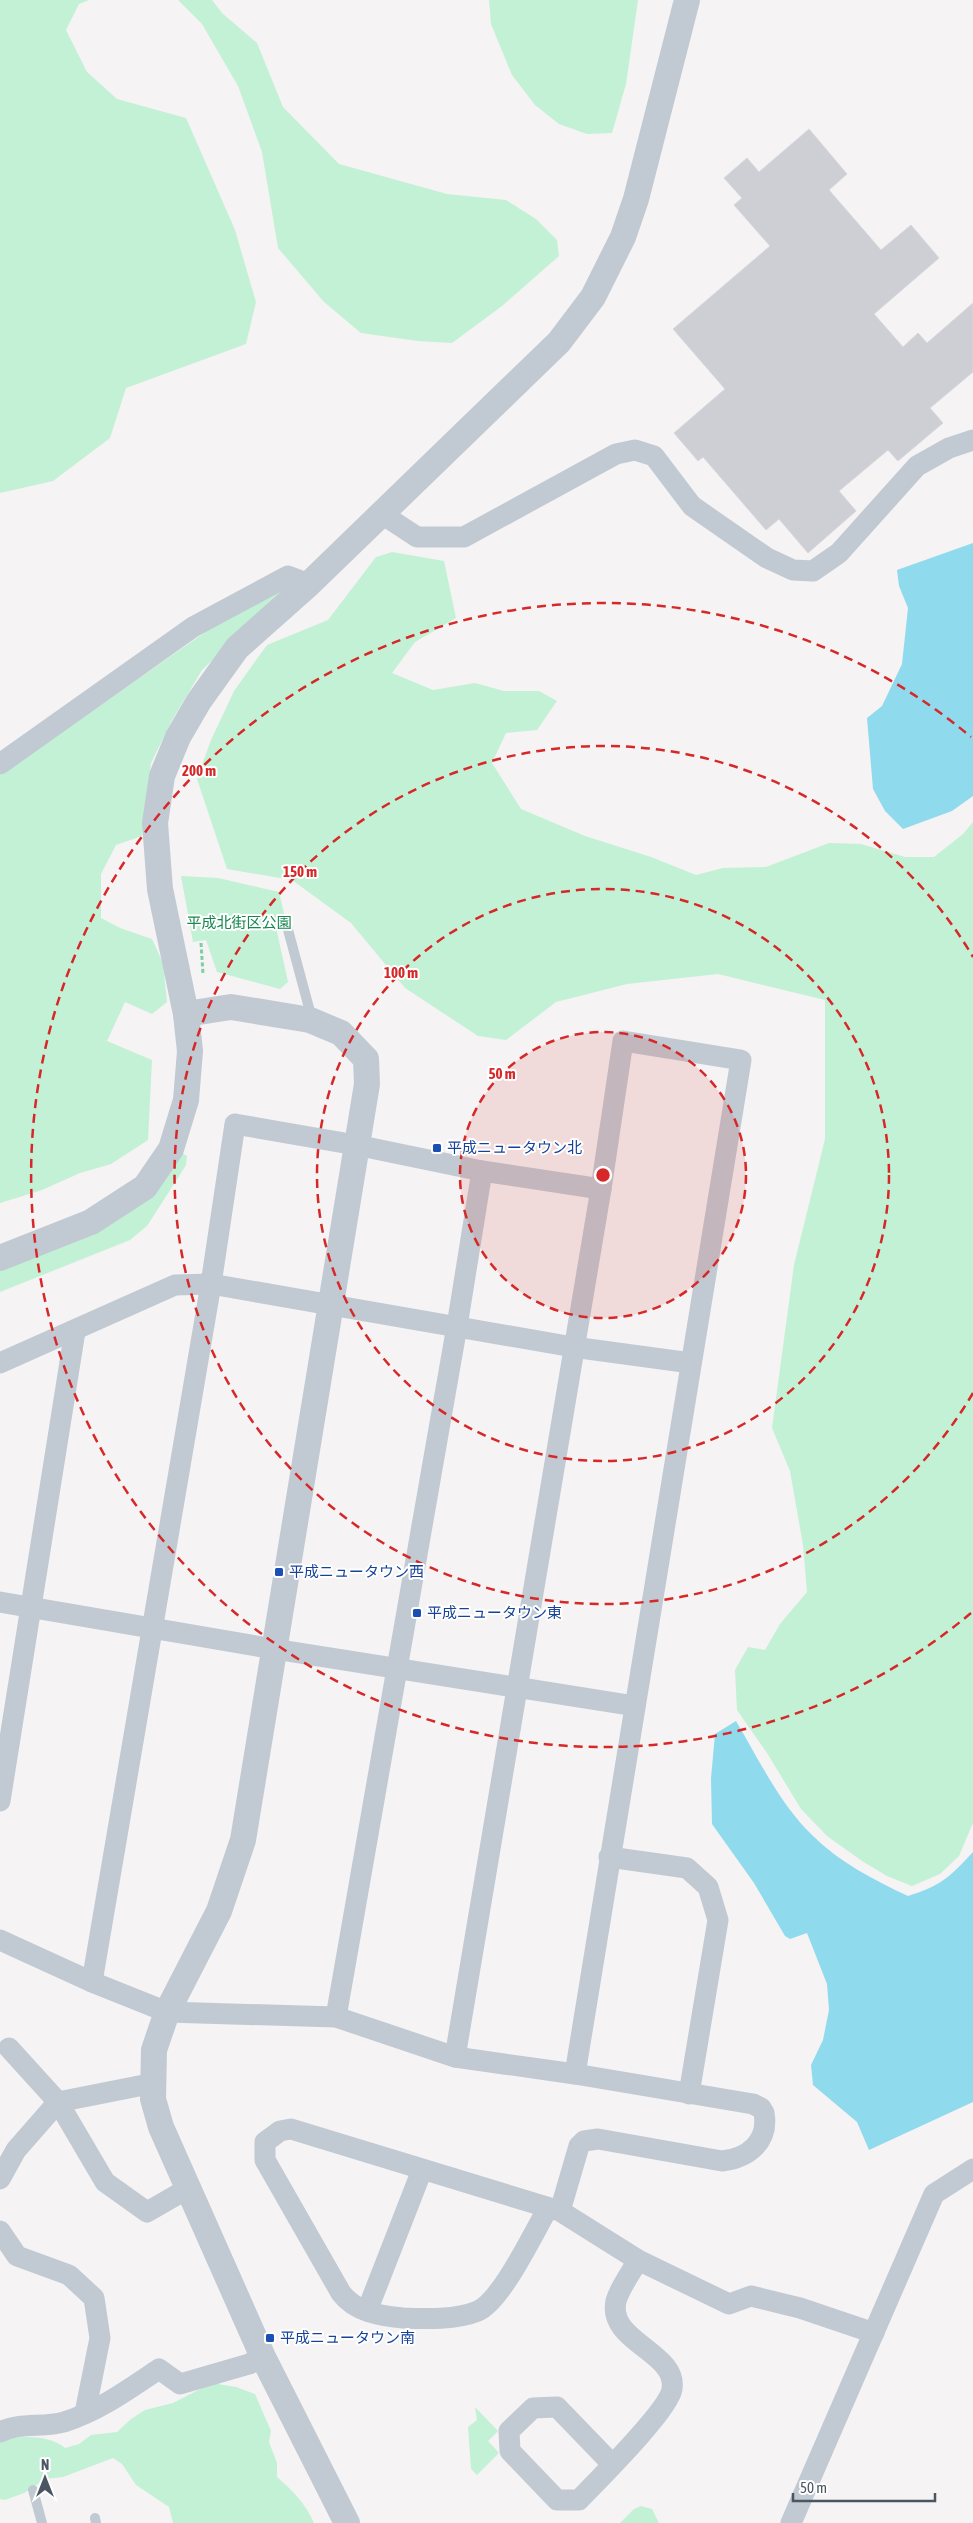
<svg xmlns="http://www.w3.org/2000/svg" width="973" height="2523" viewBox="0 0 973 2523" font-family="'Asap Condensed','Noto Sans JP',sans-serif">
<rect width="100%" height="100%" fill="#f5f3f3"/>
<g fill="#c3f1d5">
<path d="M0,0h89l-10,4 -13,26 21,42 30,27 69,19 49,112 21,72 -10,42 -120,44 -16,50 -57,43 -53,12z"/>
<path d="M178,0h34l10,13 35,30 26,64 56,57 108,30 59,6 30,19 21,21 2,16 -57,50 -50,37 -34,-2 -57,-8 -37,-31 -46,-54 -16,-96 -24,-66 -36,-62z"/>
<path d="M489,0h149l-12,84 -14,49 -25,1 -28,-10 -24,-19 -23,-30 -21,-51z"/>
<path d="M392,552l52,9 12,57 -41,24 -23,31 41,17 42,-7 29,8h35l18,10 -20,29 -31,3 -14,30 29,46 64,27 66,21 45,18 27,-7 43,-1 63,-24 32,1 44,13h29l29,-23 10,-12v1001l-14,33 -19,18 -28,12 -25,-10 -25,-15 -35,-25 -26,-27 -34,-56 -30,-43 -2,-40 13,-23 17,3 15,-26 27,-32 -4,-47 -13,-74 -18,-43 22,-163 31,-126v-139l-107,-26 -91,10 -71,18 -50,38 -28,-4 -73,-48 -54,-65 -59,-43 -65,-11 -30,-90 14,-39 23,-49 33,-46 61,-25 48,-63z"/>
<path d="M277,588l6,6 -81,76 -31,52 -20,41 -9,73 -26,9 -15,29v44l19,10 32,11 11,24 4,39 -15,12 -27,-12 -18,39 45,19 -4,80 -37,24 -31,9 -38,17 -42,13v-428l207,-144z"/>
<path d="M181,876l37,2 61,14 8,34h-10v6l11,50 -8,7 -63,-17 -11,-32 -13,2z"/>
<path d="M182,1153l5,3 -1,9 -39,61 -17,14 -130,52v-27z"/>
<path d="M212,2383l24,4 19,7 16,37 -2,11 8,21v14c15,13 29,27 37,46h-141l-4,-16 -33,-22 -14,-21 -9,-6 -50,19 -17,2 -22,14 -19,7 -5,-1v-59c20,-4 48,-6 65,8l14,-4 12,-9 26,-3 14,-13 14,-9 28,-7z"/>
<path d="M475,2407l23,24 -10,10 11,12 -22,22 -6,-6 -3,-42 9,-7z"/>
<path d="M641,2506l11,3 7,14h-39l14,-14z"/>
</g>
<g fill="#90daee">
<path d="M973,543v253l-21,15 -49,18 -18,-18 -12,-22 -6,-71 15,-12 20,-42 6,-56 -9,-22 -2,-16z"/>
<path d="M736,1721c23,39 44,83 76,114 27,27 62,45 96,61 33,-10 43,-20 65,-44v250l-104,48 -12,-28 -44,-37 -2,-20 12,-25 6,-30 -2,-26 -20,-51 -17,6 -5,-3 -31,-53 -42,-59 -1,-46 4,-44z"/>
</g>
<path fill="#cdcfd5" stroke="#d7d9de" d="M809,129l38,45 -18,16 52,60 30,-25 28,33 -65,56 29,33 15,-14 9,10 46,-40v69l-43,36 13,15 -45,38 -10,-11 -49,41 17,20 -48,42 -29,-34 -13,11 -63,-73 -5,4 -24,-28 51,-44 -52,-60 97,-83 -36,-41 8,-7 -18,-20 23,-20 12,14z"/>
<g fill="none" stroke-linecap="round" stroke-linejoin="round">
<path stroke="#7ad0a6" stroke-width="3" stroke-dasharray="4 2.5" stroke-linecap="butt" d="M201,943l2,31"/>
<g stroke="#c1cad2" stroke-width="10">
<path d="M287,926l25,93"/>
<path d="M33,2490l9,33"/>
<path d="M95,2518l1,5"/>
</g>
<g stroke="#c1cad2" stroke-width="21">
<path d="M382,514l35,23h47l152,-83 19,-4 19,6 38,50 75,52 26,12 20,1 26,-18 78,-87 32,-18 24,-8"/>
<path d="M0,764l193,-137 95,-51 21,8"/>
<path d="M0,1363l175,-78 36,-1 362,63 118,16"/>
<path d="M0,1602l274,47 361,57"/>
<path d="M0,1801l75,-470"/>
<path d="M609,1857l78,11 21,19 10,33 -29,174"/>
<path d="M0,1940l92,42 75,30 169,5 119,40 120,17 178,30 8,4 3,5c5,28 -15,45 -42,48l-124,-22 -14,2 -5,5 -19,65"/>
<path d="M92,1982l119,-698 24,-160 121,21 126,26 119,18"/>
<path d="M336,2017l121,-691 25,-155"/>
<path d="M9,2048l49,54 96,-19"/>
<path d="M455,2057l146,-868 22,-148 118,19 -166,1014"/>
<path d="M0,2179l16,-29 42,-48 47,80 42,30 40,-23"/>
<path d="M548,2208c-14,24 -46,92 -70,103 -22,9 -52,8 -75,7 -22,-2 -48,-6 -62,-25l-76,-133v-18l15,-11 11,-2 269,82 78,49 91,44 22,-8 49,12 74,25"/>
<path d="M0,2231l17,25 52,19 25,23 6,40 -15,75"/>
<path d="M367,2311l55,-141"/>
<path d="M0,2432c20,-10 43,-4 64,-10 35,-11 65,-33 95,-53l21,15 69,-20 14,-7"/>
<path d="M613,2465l-56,-58 -24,1 -24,23 1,20 47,49h22c18,-19 90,-90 93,-111 6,-37 -65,-47 -56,-88 4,-14 15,-28 22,-41"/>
<path d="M791,2523l143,-329 39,-25"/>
</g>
<g stroke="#c1cad2" stroke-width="26">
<path d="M186,1014l45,-7 79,13 31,13 25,26 1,25 -124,756 -24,71 -52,101 -13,38 -1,49 8,28 102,230 84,166"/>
<path d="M0,1258l91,-36 54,-35 26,-38 15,-49 4,-49 -4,-37 -26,-125 -5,-66 7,-47 16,-39 21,-36 38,-53 72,-64 250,-242 34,-45 30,-60 13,-38 51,-199"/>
</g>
</g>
<circle cx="603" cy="1175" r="143" fill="#d62828" fill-opacity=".12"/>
<g fill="none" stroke="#d62828" stroke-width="2.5" stroke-dasharray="9 6">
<circle cx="603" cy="1175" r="143"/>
<circle cx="603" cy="1175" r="286"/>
<path d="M973 1393A429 429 0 1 1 973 957"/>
<path d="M971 1613A572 572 0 1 1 971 737"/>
</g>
<g fill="#1a4fb4" stroke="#fff" stroke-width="2">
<rect x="432" y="1143" width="10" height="10" rx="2.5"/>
<rect x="274" y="1567" width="10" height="10" rx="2.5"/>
<rect x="412" y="1608" width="10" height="10" rx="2.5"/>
<rect x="265" y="2333" width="10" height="10" rx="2.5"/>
</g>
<g text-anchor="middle" stroke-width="4" stroke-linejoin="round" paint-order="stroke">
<g font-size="15" fill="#17864f" stroke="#fff">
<text x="239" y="928">平成北街区公園</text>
</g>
<g font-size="15" fill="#164399" stroke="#fff" text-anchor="start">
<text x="447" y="1153">平成ニュータウン北</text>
<text x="289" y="1577">平成ニュータウン西</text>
<text x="427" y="1618">平成ニュータウン東</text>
<text x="280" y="2343">平成ニュータウン南</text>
</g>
</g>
<circle cx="603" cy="1175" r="8" fill="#d62828" stroke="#fff" stroke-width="2.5"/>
<g font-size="15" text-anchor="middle" font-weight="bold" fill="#d62828" stroke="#fff" stroke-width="4" stroke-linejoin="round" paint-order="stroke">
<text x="199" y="776">200 m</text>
<text x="300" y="877">150 m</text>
<text x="401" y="978">100 m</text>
<text x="502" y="1079">50 m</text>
</g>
<g transform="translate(45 2478)" stroke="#ffffff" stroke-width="4" paint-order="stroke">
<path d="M0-4L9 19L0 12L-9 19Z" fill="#4a5661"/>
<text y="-8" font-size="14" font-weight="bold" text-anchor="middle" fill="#4a5661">N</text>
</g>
<path d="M793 2493v8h142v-8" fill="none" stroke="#4a5661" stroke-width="2.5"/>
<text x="800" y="2493" font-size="15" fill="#4a5661" stroke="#ffffff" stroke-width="4" paint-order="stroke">50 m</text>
</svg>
